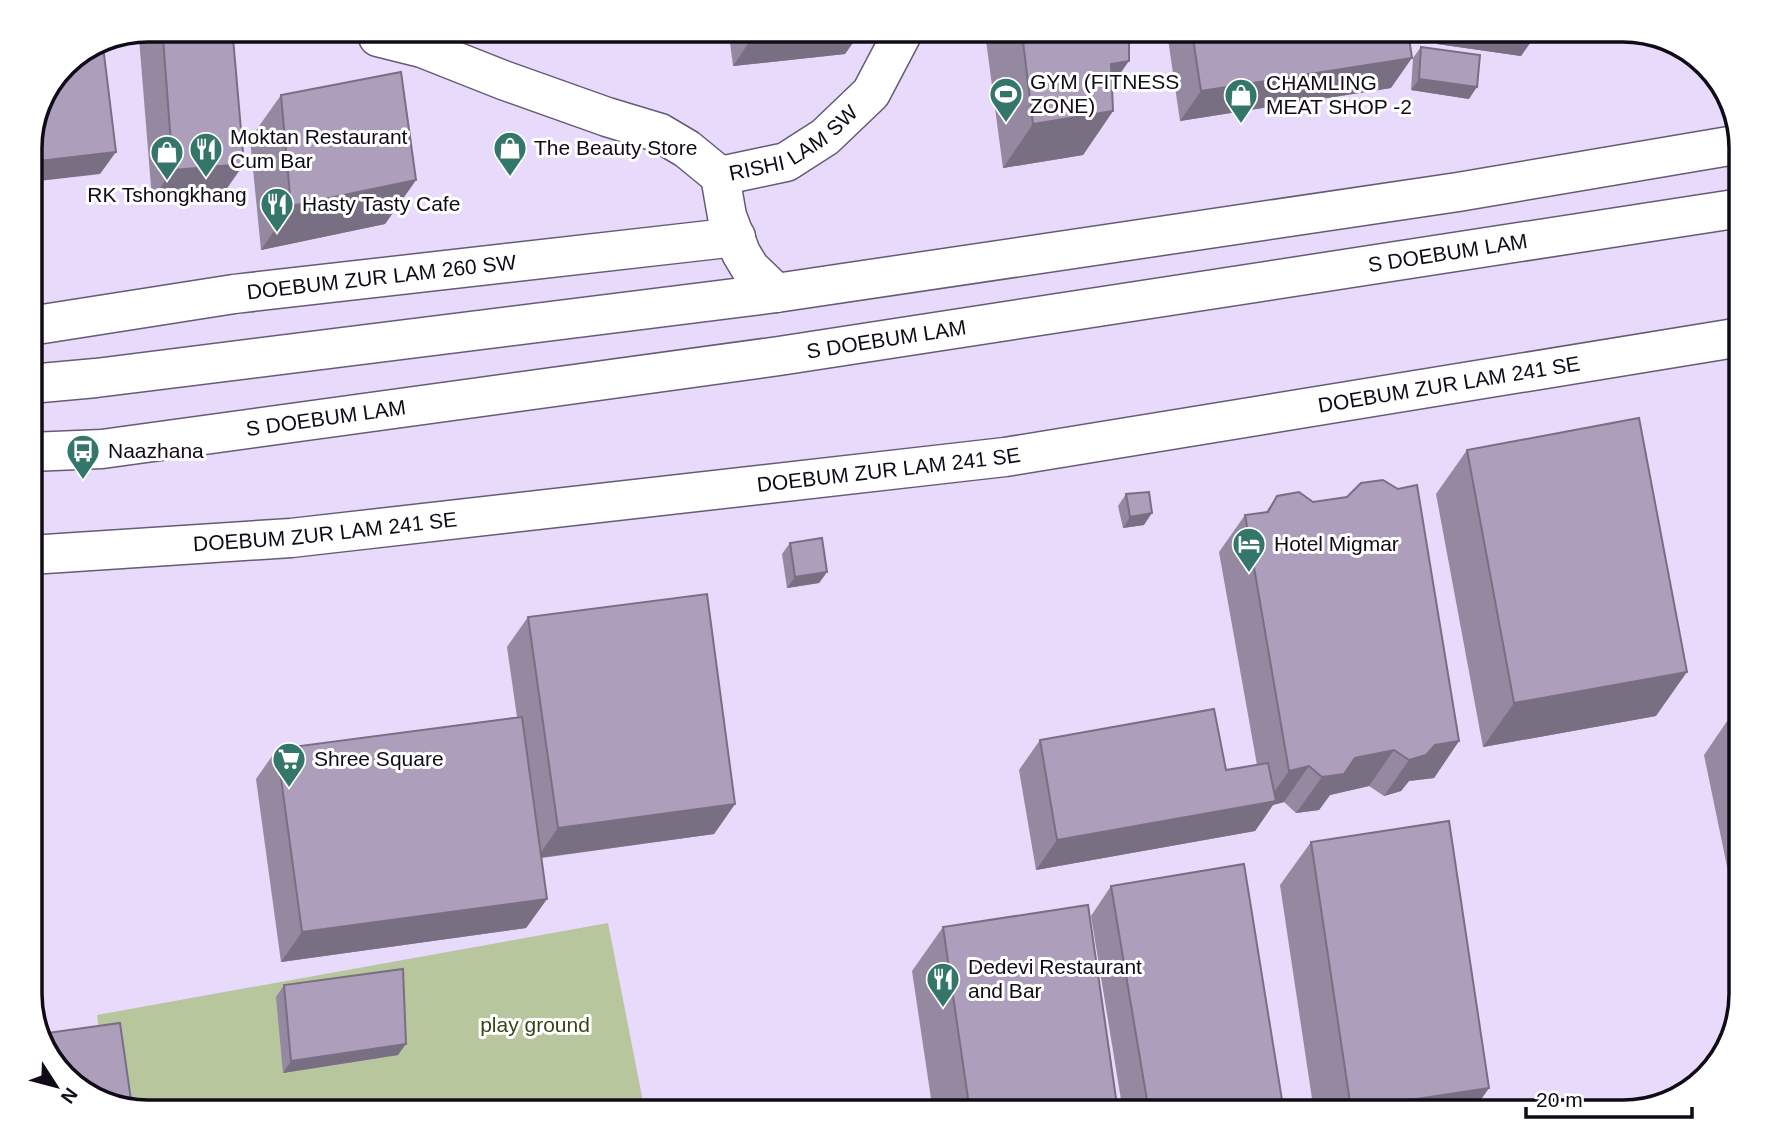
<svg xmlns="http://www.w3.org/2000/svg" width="1771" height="1142" viewBox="0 0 1771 1142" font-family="Arial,sans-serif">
<rect width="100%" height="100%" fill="#e7dafa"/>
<path fill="#b8c69e" d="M608,923l37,189h-497l-40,-12 -11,-85z"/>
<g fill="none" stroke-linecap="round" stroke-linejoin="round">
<defs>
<g id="minor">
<path d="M378,37l44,11 81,32 104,37 53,16 27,16 33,27"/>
<path id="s1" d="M720,176l66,-14 39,-25 46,-44 31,-59"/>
<path d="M720,176l7,40 14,37 9,15 26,25"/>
<path id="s2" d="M30,326l204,-32 502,-57"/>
<path id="s3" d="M30,555l261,-17 714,-81 736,-120"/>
</g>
<g id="trunk">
<path d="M30,384l66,-6 680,-85 682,-101 283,-48"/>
<path id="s4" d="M30,452l72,-3 677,-93 962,-148"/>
</g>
</defs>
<use href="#minor" stroke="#665a76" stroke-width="41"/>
<use href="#trunk" stroke="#665a76" stroke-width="41"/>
<use href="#minor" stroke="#fff" stroke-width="38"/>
<use href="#trunk" stroke="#fff" stroke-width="38"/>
</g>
<g fill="#9588a1">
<path d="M1539,30l-18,26 -84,-12 3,-13z"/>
<path d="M1408,31l-17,57 -211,33 -13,-89z"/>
<path d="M985,33h144l-17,53 1,25 -30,44 -80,13z"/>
<path d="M859,34l-14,20 -112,12 -4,-31z"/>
<path d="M139,38h94l-10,156 -71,5z"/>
<path d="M1421,47l48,52 -58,-9 2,-32z"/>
<path d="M281,95l135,85 -31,44 -124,26 -11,-111z"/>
<path d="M1467,450l189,266 -173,31 -47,-253z"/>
<path d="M1126,494l18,31 -21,3 -5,-22z"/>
<path d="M1277,496l182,245 -25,37 -25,3 -8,10 -17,5 -15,-10 -39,9 -11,15 -23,3 -12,-11 -11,3 -18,26 -219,39 -17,-100 21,-30 186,30 31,-5 -38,-213 26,-37 21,-3z"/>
<path d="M790,543l37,29 -8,11 -32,5 -5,-34z"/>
<path d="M528,617l207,187 -21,30 -172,24 5,41 -21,29 -245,34 -25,-183 21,-30 240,-32 -10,-70z"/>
<path d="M1741,710v218l-1,1 -36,-174 30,-44z"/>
<path d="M1311,842l178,246 -17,24h-158l-34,-227z"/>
<path d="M1111,886l171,214 -8,12h-151l-32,-196z"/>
<path d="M943,927l175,185h-185l-21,-141z"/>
<path d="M284,985l114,70 -115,18 -7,-76z"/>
</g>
<g fill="#796f83">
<path d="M1539,30l-18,26 -84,-12 10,-13z"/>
<path d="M859,34l-14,20 -112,12 21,-31z"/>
<path d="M1412,58l-21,30 -211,33 21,-30z"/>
<path d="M1129,61l-31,44 13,-41z"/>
<path d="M1419,79l58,8 -8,12 -58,-9z"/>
<path d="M1113,111l-30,44 -80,13 30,-44z"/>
<path d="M116,152l-16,22 -70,8v-20z"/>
<path d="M244,164l-21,30 -71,5 21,-29z"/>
<path d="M416,180l-31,44 -124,26 30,-44z"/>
<path d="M1152,513l-8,12 -21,3 7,-11z"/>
<path d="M827,572l-8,11 -32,5 8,-11z"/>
<path d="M1687,672l-31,44 -173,31 31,-44z"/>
<path d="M1459,741l-25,37 -25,3 -8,10 -17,5 25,-36 26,-15z"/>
<path d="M1394,750l-25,36 -39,9 -11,15 -23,3 26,-36 33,-19z"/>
<path d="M1309,766l-25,36 -11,3 -18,26 -219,39 21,-30 210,-38 22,-31z"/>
<path d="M735,804l-21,30 -177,24 21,-30z"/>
<path d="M547,899l-21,29 -245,34 21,-30z"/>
<path d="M406,1044l-8,11 -115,18 8,-12z"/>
<path d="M1489,1088l-17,24h-123l2,-3z"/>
<path d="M1282,1100l-8,12h-63z"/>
</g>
<g fill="#ad9ebb" stroke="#796f83" stroke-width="2">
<path d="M1408,31l4,27 -211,33 -9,-59z"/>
<path d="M1022,33h107v28l-18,3 2,47 -80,13z"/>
<path d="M163,38h70l11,126 -71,6z"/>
<path d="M103,46l13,106 -86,10v-22l35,-76 25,-17z"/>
<path d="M1421,47l59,8 -3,32 -58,-8z"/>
<path d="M401,72l15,108 -125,26 -10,-111z"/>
<path d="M1639,418l48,254 -173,31 -47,-253z"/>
<path d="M1383,480l15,9 19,-4 42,256 -24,4 -9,10 -17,5 -15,-10 -39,8 -11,16 -22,3 -13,-11 -20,5 -44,-256 23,-3 9,-16 22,-4 14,10 34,-5 14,-14z"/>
<path d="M1149,492l3,21 -22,4 -4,-23z"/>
<path d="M822,538l5,34 -32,5 -5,-34z"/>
<path d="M707,594l28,210 -177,24 -30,-211z"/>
<path d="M1214,709l12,61 42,-7 8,38 -219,39 -17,-100z"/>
<path d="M1741,710v34l-7,-33z"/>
<path d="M522,717l25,182 -245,33 -25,-183z"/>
<path d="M1449,821l40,267 -138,21 -40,-267z"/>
<path d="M1244,864l38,236 -71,12h-62l-38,-226z"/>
<path d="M1088,905l30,207h-148l-27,-185z"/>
<path d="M403,969l3,75 -115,17 -7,-76z"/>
<path d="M120,1023l12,84 -49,-14 -38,-40 -5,-19z"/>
</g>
<defs>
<symbol id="stadium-pin" viewBox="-11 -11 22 30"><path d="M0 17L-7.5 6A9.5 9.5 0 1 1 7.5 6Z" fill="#34776a" stroke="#fff"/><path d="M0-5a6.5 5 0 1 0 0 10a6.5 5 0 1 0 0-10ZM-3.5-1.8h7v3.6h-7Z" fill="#fff"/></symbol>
<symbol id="shop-pin" viewBox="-11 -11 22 30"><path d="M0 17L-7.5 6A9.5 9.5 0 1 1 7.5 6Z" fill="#34776a" stroke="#fff"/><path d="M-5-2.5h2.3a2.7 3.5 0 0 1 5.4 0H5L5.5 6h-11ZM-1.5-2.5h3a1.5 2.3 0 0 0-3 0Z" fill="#fff"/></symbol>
<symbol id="restaurant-pin" viewBox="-11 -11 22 30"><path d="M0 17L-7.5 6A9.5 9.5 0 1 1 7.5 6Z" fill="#34776a" stroke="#fff"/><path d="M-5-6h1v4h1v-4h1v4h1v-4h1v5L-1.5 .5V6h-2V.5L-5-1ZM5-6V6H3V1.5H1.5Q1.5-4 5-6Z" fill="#fff"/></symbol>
<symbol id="bus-pin" viewBox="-11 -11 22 30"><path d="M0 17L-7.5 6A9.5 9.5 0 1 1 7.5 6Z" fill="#34776a" stroke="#fff"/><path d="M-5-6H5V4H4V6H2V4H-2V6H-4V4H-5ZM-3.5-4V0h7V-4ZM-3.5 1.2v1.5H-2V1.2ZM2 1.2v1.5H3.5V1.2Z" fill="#fff"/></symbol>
<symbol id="hotel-pin" viewBox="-11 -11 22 30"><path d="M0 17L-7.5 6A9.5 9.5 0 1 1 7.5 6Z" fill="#34776a" stroke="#fff"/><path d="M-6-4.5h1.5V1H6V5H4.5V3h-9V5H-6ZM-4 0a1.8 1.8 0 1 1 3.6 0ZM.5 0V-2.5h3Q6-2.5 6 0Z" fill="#fff"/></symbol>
<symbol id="supermarket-pin" viewBox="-11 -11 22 30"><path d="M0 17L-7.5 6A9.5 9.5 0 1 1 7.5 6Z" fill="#34776a" stroke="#fff"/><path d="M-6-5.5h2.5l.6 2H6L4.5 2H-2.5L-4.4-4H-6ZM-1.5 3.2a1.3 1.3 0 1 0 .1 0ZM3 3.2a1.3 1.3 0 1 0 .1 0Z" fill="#fff"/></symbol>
</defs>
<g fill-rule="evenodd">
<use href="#stadium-pin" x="987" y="75" width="38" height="52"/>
<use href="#shop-pin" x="1222" y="76" width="38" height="52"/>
<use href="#shop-pin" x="491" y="129" width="38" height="52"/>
<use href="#restaurant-pin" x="187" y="130" width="38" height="52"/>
<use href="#shop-pin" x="148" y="133" width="38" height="52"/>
<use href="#restaurant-pin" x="258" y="185" width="38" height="52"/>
<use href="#bus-pin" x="64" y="432" width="38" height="52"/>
<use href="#hotel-pin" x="1230" y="525" width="38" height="52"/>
<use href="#supermarket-pin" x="270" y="740" width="38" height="52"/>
<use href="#restaurant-pin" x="924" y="960" width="38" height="52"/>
</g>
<g text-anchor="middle" stroke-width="6" stroke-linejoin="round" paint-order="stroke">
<g font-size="21" fill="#100b16" stroke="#fff" text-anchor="start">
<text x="1030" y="89">GYM (FITNESS<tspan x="1030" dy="24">ZONE)</tspan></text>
<text x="1266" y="90">CHAMLING<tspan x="1266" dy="24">MEAT SHOP -2</tspan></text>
<text x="230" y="144">Moktan Restaurant<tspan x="230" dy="24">Cum Bar</tspan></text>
<text x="534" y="155">The Beauty Store</text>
<text x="167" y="202" text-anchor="middle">RK Tshongkhang</text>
<text x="302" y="211">Hasty Tasty Cafe</text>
<text x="108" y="458">Naazhana</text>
<text x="1274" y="551">Hotel Migmar</text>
<text x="314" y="766">Shree Square</text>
<text x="968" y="974">Dedevi Restaurant<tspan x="968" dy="24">and Bar</tspan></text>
</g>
<g font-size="21" fill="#100b16" stroke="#fff">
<text dy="7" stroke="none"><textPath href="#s1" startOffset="82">RISHI LAM SW</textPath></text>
<text dy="7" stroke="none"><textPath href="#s4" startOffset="1432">S DOEBUM LAM</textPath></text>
<text dy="7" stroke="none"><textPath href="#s2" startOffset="355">DOEBUM ZUR LAM 260 SW</textPath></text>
<text dy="7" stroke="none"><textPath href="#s4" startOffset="864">S DOEBUM LAM</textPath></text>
<text dy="7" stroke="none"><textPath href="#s3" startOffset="1430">DOEBUM ZUR LAM 241 SE</textPath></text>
<text dy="7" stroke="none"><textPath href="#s4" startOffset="298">S DOEBUM LAM</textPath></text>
<text dy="7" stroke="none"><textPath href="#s3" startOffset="863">DOEBUM ZUR LAM 241 SE</textPath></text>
<text dy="7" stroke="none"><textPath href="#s3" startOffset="296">DOEBUM ZUR LAM 241 SE</textPath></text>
</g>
<g font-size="21" fill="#374515" stroke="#fff">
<text x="535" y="1032">play ground</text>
</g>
</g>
<path d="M0 0H1771V1142H0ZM148 42H1623A106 106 0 0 1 1729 148V994A106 106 0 0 1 1623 1100H148A106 106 0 0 1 42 994V148A106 106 0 0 1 148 42Z" fill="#fff" fill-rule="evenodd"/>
<path fill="none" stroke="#100b16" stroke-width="3.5" d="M148 42H1623A106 106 0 0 1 1729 148V994A106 106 0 0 1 1623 1100H148A106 106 0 0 1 42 994V148A106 106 0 0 1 148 42Z"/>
<g transform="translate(56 1086) rotate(126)" stroke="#ffffff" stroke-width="5" paint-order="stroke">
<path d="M0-5L12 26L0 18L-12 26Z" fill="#100b16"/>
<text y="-10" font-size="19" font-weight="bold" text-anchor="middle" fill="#100b16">N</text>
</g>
<path d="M1526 1107v10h166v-10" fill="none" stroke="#100b16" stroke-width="3.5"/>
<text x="1536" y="1107" font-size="21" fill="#100b16" stroke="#ffffff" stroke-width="5" paint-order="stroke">20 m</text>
</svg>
